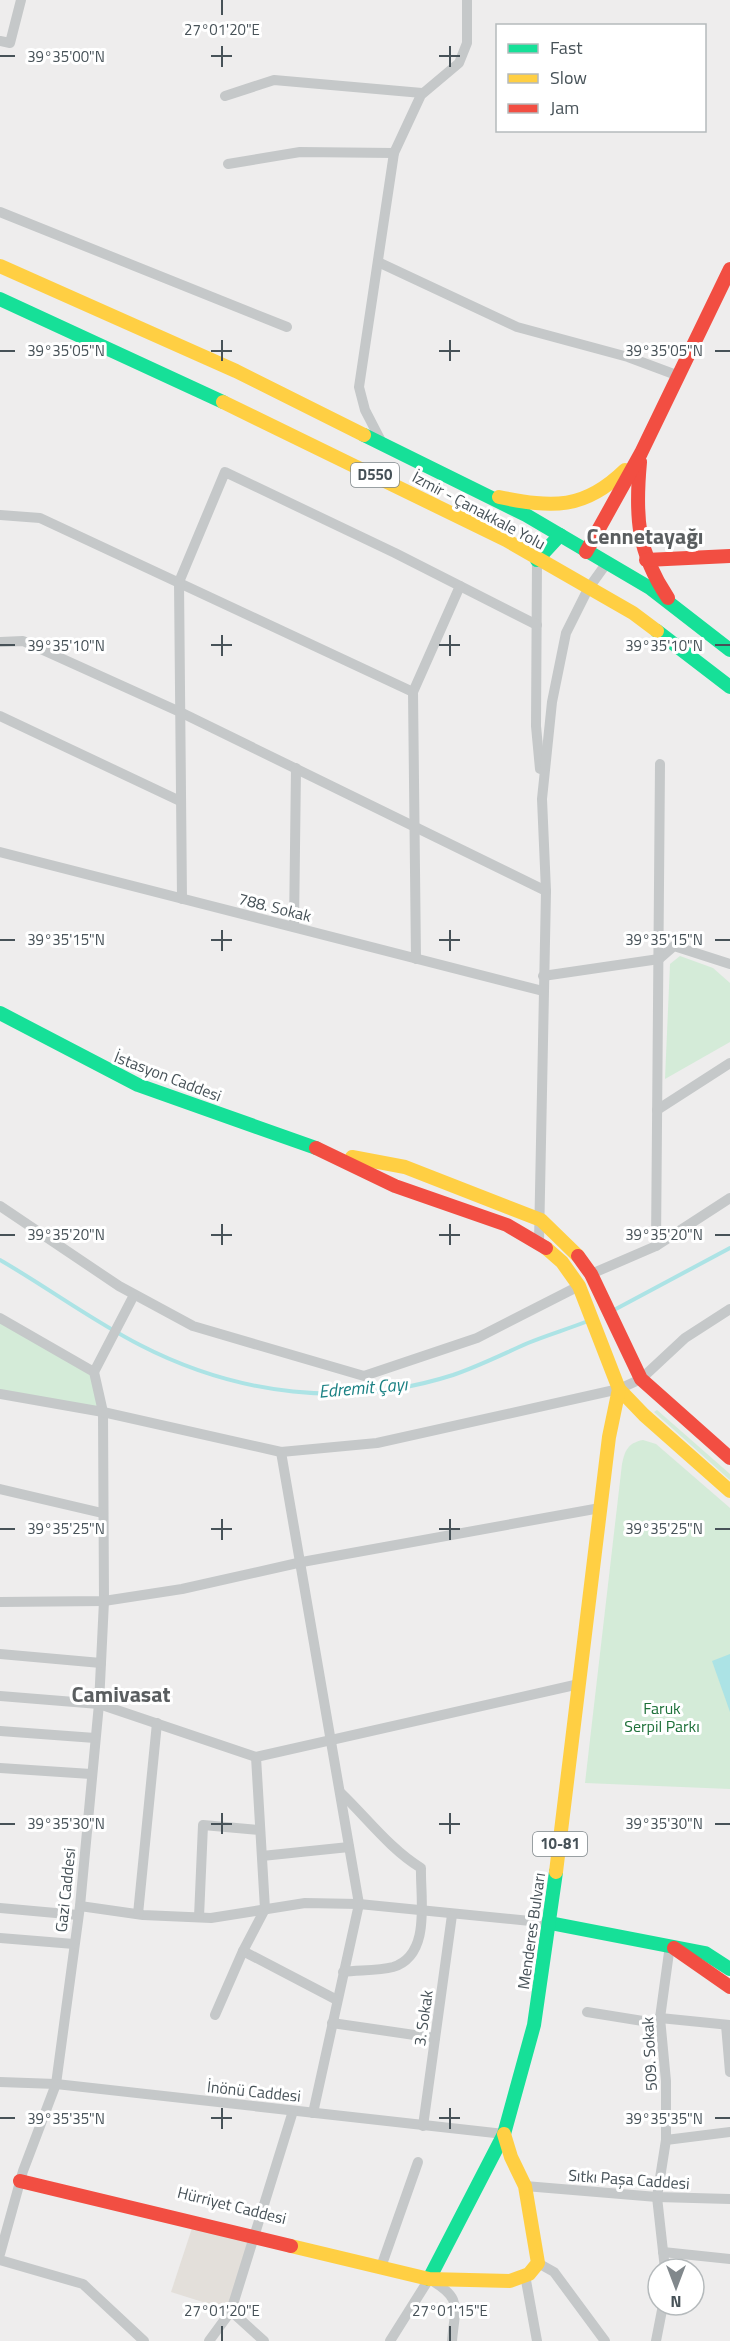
<svg xmlns="http://www.w3.org/2000/svg" width="730" height="2341" viewBox="0 0 730 2341" font-family="'Titillium Web',sans-serif">
<rect width="100%" height="100%" fill="#eeeded"/>
<path fill="#e3dfda" d="M194,2222l61,15 -24,74 -60,-19z"/>
<g fill="#d4ebd8">
<path d="M680,956l33,12 17,15v59l-65,37 5,-115z"/>
<path d="M0,1318l94,54 9,40 -103,-18z"/>
<path d="M657,1410l73,64v6l-76,-68z"/>
<path d="M643,1440l13,4 74,64v281l-145,-6 37,-319c3,-14 6,-21 21,-24z"/>
</g>
<path fill="#ace3e5" d="M730,1654v58l-18,-51z"/>
<g fill="none" stroke-linecap="round" stroke-linejoin="round">
<g stroke="#ace3e5" stroke-width="4">
<path d="M0,1260c47,27 91,60 140,85 97,50 207,64 313,30 26,-9 50,-21 75,-32 19,-8 40,-14 60,-22"/>
<path d="M614,1310l116,-62"/>
</g>
<g stroke="#c5c8c9" stroke-width="10">
<path d="M0,41l10,2 11,-43"/>
<path d="M225,96l49,-16 148,13"/>
<path d="M228,164l72,-12 94,1"/>
<path d="M0,212l287,115"/>
<path d="M378,262l139,65 111,30 51,19"/>
<path d="M381,441l-16,-31 -6,-23 35,-234 27,-58 38,-32 8,-20v-43"/>
<path d="M0,515l40,3 373,174"/>
<path d="M537,560l-1,166 4,43"/>
<path d="M0,642l23,-1 157,71 366,179"/>
<path d="M0,716l180,85"/>
<path d="M0,852l543,139"/>
<path d="M182,899l-3,-317 46,-110 170,81 142,72"/>
<path d="M294,927l2,-159"/>
<path d="M416,959l-3,-267 47,-106"/>
<path d="M543,976l116,-17 15,-13 56,18"/>
<path d="M657,1110l73,-47"/>
<path d="M0,1206l119,80 74,40 171,50 113,-38 102,-52"/>
<path d="M539,1242l7,-351 -4,-92 10,-97 14,-69 22,-44 18,-25"/>
<path d="M656,1246l4,-482"/>
<path d="M591,1274l65,-28 74,-48"/>
<path d="M0,1318l94,54 9,40 1,189 -5,103 -19,202 -24,178 -33,87 -23,83"/>
<path d="M94,1372l40,-77"/>
<path d="M0,1394l103,18 178,40 96,-9 242,-54 22,-10 44,-41 45,-29"/>
<path d="M281,1452l78,452 -46,209"/>
<path d="M0,1489l102,24"/>
<path d="M0,1602l104,-1 78,-12 120,-27 298,-54"/>
<path d="M0,1654l101,9"/>
<path d="M0,1696l99,8 157,53 323,-73"/>
<path d="M0,1731l95,7"/>
<path d="M0,1768l91,6"/>
<path d="M341,1793c26,25 49,56 80,75 -1,30 11,87 -28,99 -15,4 -34,3 -50,5"/>
<path d="M262,1856l87,-9"/>
<path d="M80,1906l63,9 68,3 94,-15 54,1 191,19"/>
<path d="M0,1908l78,7"/>
<path d="M138,1914l19,-191"/>
<path d="M199,1917l4,-92 57,5"/>
<path d="M0,1938l74,6"/>
<path d="M243,1951l94,49"/>
<path d="M587,2012l62,10 11,-4 70,7"/>
<path d="M215,2015l28,-64 22,-42 -9,-152"/>
<path d="M332,2023l103,15"/>
<path d="M726,2025l4,47"/>
<path d="M0,2082l56,2 448,50"/>
<path d="M423,2126l29,-211"/>
<path d="M666,2140l64,-8"/>
<path d="M525,2186l132,11 73,2"/>
<path d="M663,2252l67,7"/>
<path d="M0,2260l83,24 61,57"/>
<path d="M538,2263l16,9 51,69"/>
<path d="M381,2267l37,-105"/>
<path d="M665,2269l-8,-72 9,-57v-59l-6,-63 10,-73"/>
<path d="M525,2275l12,66"/>
<path d="M231,2311l33,30"/>
<path d="M209,2341l22,-30 62,-200"/>
<path d="M390,2341l39,-62c34,19 26,27 23,62"/>
<path d="M656,2341l7,-36"/>
</g>
<g stroke="#16e098" stroke-width="14">
<path d="M0,299l223,103"/>
<path d="M364,435l162,80 124,73 80,62"/>
<path d="M537,560l23,-25"/>
<path d="M657,631l73,56"/>
<path d="M0,1013l138,72 178,63"/>
<path d="M550,1923l155,30 25,16"/>
<path d="M429,2279l75,-145 30,-109 22,-153"/>
</g>
<g stroke="#ffcf43" stroke-width="14">
<path d="M0,266l236,105 128,64"/>
<path d="M223,402l283,138 127,73 24,18"/>
<path d="M499,497c54,11 85,13 126,-27"/>
<path d="M352,1157l53,10 136,53 37,36"/>
<path d="M546,1248l16,14 17,24 40,103 25,26 86,76"/>
<path d="M556,1872l53,-435 10,-48"/>
<path d="M291,2246l138,33 81,2 19,-7 9,-11 -13,-77 -14,-29 -7,-23"/>
</g>
<g stroke="#f24e42" stroke-width="14">
<path d="M640,462c-5,54 -3,90 28,136"/>
<path d="M586,552l55,-99 89,-184"/>
<path d="M646,560l84,-4"/>
<path d="M316,1148l79,38 112,39 39,23"/>
<path d="M578,1256l13,18 50,105 89,79"/>
<path d="M674,1948l56,39"/>
<path d="M20,2181l271,65"/>
</g>
</g>
<path fill="none" stroke="#475258" stroke-width="2" d="M222,0v15M222,46v21M450,46v21M0,56h15M211,56h21M439,56h21M222,340v21M450,340v21M0,351h15M211,351h21M439,351h21M715,351h15M222,635v21M450,635v21M0,645h15M211,645h21M439,645h21M715,645h15M222,930v21M450,930v21M0,940h15M211,940h21M439,940h21M715,940h15M222,1224v21M450,1224v21M0,1235h15M211,1235h21M439,1235h21M715,1235h15M222,1519v21M450,1519v21M0,1529h15M211,1529h21M439,1529h21M715,1529h15M222,1813v21M450,1813v21M0,1824h15M211,1824h21M439,1824h21M715,1824h15M222,2108v21M450,2108v21M0,2118h15M211,2118h21M439,2118h21M715,2118h15M222,2326v15M450,2326v15"/>
<g text-anchor="middle" stroke-width="6" stroke-linejoin="round" paint-order="stroke">
<g fill="#fff" stroke="#7e868a" stroke-width="1.5">
<rect x="351" y="463" width="48" height="24" rx="4.5"/>
<rect x="533" y="1832" width="54" height="24" rx="4.5"/>
</g>
<g font-size="15" font-weight="bold" fill="#475258">
<text x="375" y="480">D550</text>
<text x="560" y="1849">10-81</text>
</g>
<g font-size="16" fill="#475258" stroke="#fff">
<text transform="translate(479 510) rotate(28)" y="6">İzmir - Çanakkale Yolu</text>
<text transform="translate(275 907) rotate(14)" y="6">788. Sokak</text>
<text transform="translate(168 1076) rotate(21)" y="6">İstasyon Caddesi</text>
<text transform="translate(65 1890) rotate(-84)" y="6">Gazi Caddesi</text>
<text transform="translate(531 1931) rotate(-82)" y="6">Menderes Bulvarı</text>
<text transform="translate(423 2018) rotate(-82)" y="6">3. Sokak</text>
<text transform="translate(649 2054) rotate(-93)" y="6">509. Sokak</text>
<text transform="translate(254 2091) rotate(6)" y="6">İnönü Caddesi</text>
<text transform="translate(629 2179) rotate(4)" y="6">Sıtkı Paşa Caddesi</text>
<text transform="translate(232 2205) rotate(14)" y="6">Hürriyet Caddesi</text>
</g>
<g font-size="16" fill="#1f713a" stroke="#fff">
<text x="662" y="1714">Faruk<tspan x="662" dy="18">Serpil Parkı</tspan></text>
</g>
<g font-size="18" font-style="italic" fill="#198083" stroke="#fff">
<text transform="translate(363 1388) rotate(-5)" y="6">Edremit Çayı</text>
</g>
<g font-size="22" font-weight="bold" fill="#5a5e60" stroke="#fff">
<text x="645" y="544">Cennetayağı</text>
<text x="121" y="1702">Camivasat</text>
</g>
</g>
<g font-size="15" text-anchor="middle" fill="#475258" stroke="#fff" stroke-width="6" stroke-linejoin="round" paint-order="stroke">
<text x="222" y="35">27°01'20"E</text>
<text x="66" y="62">39°35'00"N</text>
<text x="664" y="356">39°35'05"N</text>
<text x="66" y="356">39°35'05"N</text>
<text x="664" y="651">39°35'10"N</text>
<text x="66" y="651">39°35'10"N</text>
<text x="664" y="945">39°35'15"N</text>
<text x="66" y="945">39°35'15"N</text>
<text x="664" y="1240">39°35'20"N</text>
<text x="66" y="1240">39°35'20"N</text>
<text x="664" y="1534">39°35'25"N</text>
<text x="66" y="1534">39°35'25"N</text>
<text x="66" y="1829">39°35'30"N</text>
<text x="664" y="1829">39°35'30"N</text>
<text x="66" y="2124">39°35'35"N</text>
<text x="664" y="2124">39°35'35"N</text>
<text x="222" y="2316">27°01'20"E</text>
<text x="450" y="2316">27°01'15"E</text>
</g>
<rect x="496" y="24" width="210" height="108" fill="#ffffff" stroke="#b5babc" stroke-width="1.5"/>
<rect x="508" y="44" width="30" height="9" fill="#16e098" stroke="#b5babc" stroke-width="1.5"/>
<text x="550" y="54" font-size="18" fill="#475258">Fast</text>
<rect x="508" y="74" width="30" height="9" fill="#ffcf43" stroke="#b5babc" stroke-width="1.5"/>
<text x="550" y="84" font-size="18" fill="#475258">Slow</text>
<rect x="508" y="104" width="30" height="9" fill="#f24e42" stroke="#b5babc" stroke-width="1.5"/>
<text x="550" y="114" font-size="18" fill="#475258">Jam</text>
<g transform="translate(676 2287) rotate(180)"><circle r="28" fill="#ffffff" stroke="#b5babc" stroke-width="1.5"/>
<path d="M0-4.5L10 22L0 15L-10 22Z" fill="#81888c"/>
<text y="-9" font-size="16" font-weight="bold" text-anchor="middle" fill="#475258">N</text>
</g>
</svg>
